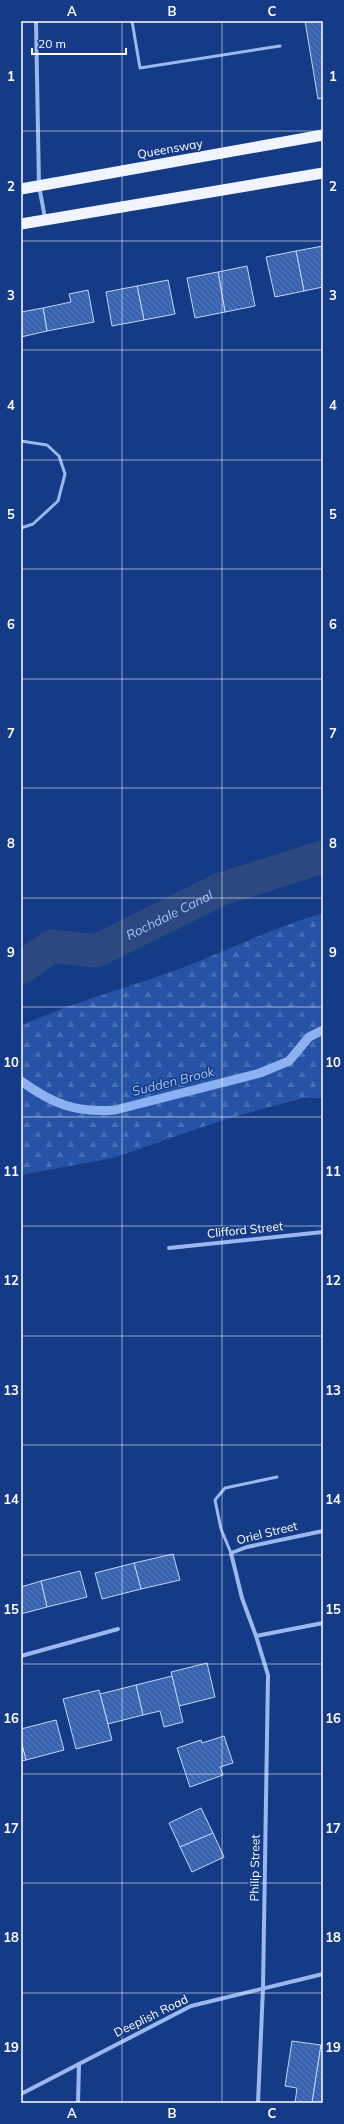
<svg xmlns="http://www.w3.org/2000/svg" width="344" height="2124" viewBox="0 0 344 2124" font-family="Mulish,sans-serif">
<defs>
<pattern id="forest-firs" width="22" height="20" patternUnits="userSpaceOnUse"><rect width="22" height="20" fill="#2753a6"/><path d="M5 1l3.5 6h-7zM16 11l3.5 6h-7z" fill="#476db3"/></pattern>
<pattern id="building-back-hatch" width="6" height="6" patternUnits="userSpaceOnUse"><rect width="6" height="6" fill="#3962af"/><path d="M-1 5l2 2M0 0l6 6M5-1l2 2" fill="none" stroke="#577abb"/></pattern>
</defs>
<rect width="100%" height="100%" fill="#153b87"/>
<path fill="url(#forest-firs)" d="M323,913v185h-20l-77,21 -113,39 -92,17v-149c53,-25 111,-39 166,-60 45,-18 89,-39 136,-53z"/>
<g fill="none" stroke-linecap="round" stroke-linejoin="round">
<path stroke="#8cb1f2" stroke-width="9" d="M21,1081c32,23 54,32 94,29l145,-37 29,-12 20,-24 14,-7"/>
<path stroke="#2c4881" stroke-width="33" id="s1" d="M21,968l31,-22 44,5 125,-62 102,-32"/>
</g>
<g fill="url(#building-back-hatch)" stroke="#c0d5fb">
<path d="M305,21h18v77l-5,1z"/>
<path d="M323,246v41l-19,4 -8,-40z"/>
<path d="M296,251l8,40 -29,6 -9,-40z"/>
<path d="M247,266l8,40 -30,6 -7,-40z"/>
<path d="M218,272l7,40 -30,6 -8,-40z"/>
<path d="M168,280l7,34 -31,6 -7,-34z"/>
<path d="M137,286l7,34 -32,6 -6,-34z"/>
<path d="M88,290l6,32 -47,9 -4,-23 28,-6 -2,-8z"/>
<path d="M43,308l4,23 -26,6v-25z"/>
<path d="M173,1554l7,26 -39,9 -7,-26z"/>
<path d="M134,1563l7,26 -39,10 -7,-26z"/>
<path d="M80,1571l7,26 -40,10 -6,-26z"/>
<path d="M41,1581l6,26 -26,7v-27z"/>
<path d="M207,1663l8,34 -36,9 -8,-34z"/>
<path d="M172,1676l11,46 -19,5 -4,-16 -17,4 -7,-30z"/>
<path d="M136,1685l7,30 -35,9 -8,-30z"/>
<path d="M99,1690l13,50 -36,9 -13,-50z"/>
<path d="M56,1720l8,30 -38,10 -5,-19v-12z"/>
<path d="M224,1736l9,27 -13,4 3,8 -33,12 -13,-39 24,-8 1,3z"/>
<path d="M21,1741l5,19 -5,1z"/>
<path d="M201,1808l12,25 -33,14 -11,-24z"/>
<path d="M213,1833l11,24 -32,15 -12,-25z"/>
<path d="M292,2041l29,4 -9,58h-17l2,-15 -12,-2z"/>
<path d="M321,2045l2,1v57h-11z"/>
</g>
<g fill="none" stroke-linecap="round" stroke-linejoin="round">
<g stroke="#9ab8ef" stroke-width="3">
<path d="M132,21l8,47 140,-22"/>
<path d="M21,441l26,4 12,11 6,18 -7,27 -25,23 -12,4"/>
<path d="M231,1553l-10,-24 -6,-29 10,-12 52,-11"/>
</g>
<g stroke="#9ab8ef" stroke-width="4">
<path d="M36,21l3,165 6,32"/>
<path d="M169,1248l154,-16"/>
<path d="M256,1636l67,-13"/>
<path d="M21,1656l97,-27"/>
<path d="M21,2094l170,-88 132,-32"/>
<path d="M78,2103l1,-39"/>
<path d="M258,2103l5,-115 5,-313 -12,-39 -14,-38 -11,-45 16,-6 76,-16"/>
</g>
<g stroke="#f0f4ff" stroke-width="11">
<path d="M21,189l302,-54"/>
<path d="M21,224l302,-51"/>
</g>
</g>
<path fill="none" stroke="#fff" stroke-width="1" stroke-opacity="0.55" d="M122,21v2082M222,21v2082M21,131h302M21,241h302M21,350h302M21,460h302M21,569h302M21,679h302M21,788h302M21,898h302M21,1007h302M21,1117h302M21,1226h302M21,1336h302M21,1445h302M21,1555h302M21,1664h302M21,1774h302M21,1883h302M21,1993h302"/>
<g text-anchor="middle" stroke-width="3" stroke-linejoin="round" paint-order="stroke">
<g font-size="12" fill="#fff" stroke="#153b87">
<text transform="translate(170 149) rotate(-10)" y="4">Queensway</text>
<text transform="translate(245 1230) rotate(-6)" y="4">Clifford Street</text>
<text transform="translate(267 1533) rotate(-14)" y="4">Oriel Street</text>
<text transform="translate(255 1868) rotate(-89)" y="4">Philip Street</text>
<text transform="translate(151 2016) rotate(-26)" y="4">Deeplish Road</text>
</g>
<g font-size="13" font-style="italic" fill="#a6c2f6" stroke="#153b87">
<text dy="5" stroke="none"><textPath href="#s1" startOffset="164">Rochdale Canal</textPath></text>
<text transform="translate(173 1081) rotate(-14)" y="5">Sudden Brook</text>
</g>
</g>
<rect width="344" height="2124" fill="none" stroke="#153b87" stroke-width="44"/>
<path d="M32 48v6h94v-6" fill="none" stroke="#ffffff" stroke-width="2"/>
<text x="38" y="48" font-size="12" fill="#ffffff" stroke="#153b87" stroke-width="3" paint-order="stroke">20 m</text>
<rect x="22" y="22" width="300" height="2080" fill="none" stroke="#fff" stroke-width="1.5"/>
<g font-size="13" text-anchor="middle" font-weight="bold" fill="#fff">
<text x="72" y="16">A</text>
<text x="172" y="16">B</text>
<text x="272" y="16">C</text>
<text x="11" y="81">1</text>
<text x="333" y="81">1</text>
<text x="11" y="191">2</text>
<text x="333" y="191">2</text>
<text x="11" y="300">3</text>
<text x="333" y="300">3</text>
<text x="11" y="410">4</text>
<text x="333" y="410">4</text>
<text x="11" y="519">5</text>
<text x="333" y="519">5</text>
<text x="11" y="629">6</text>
<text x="333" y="629">6</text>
<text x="11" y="738">7</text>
<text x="333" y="738">7</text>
<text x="11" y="848">8</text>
<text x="333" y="848">8</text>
<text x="11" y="957">9</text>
<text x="333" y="957">9</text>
<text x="11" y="1067">10</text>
<text x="333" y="1067">10</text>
<text x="11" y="1176">11</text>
<text x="333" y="1176">11</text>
<text x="11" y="1285">12</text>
<text x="333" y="1285">12</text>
<text x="11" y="1395">13</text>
<text x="333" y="1395">13</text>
<text x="11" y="1504">14</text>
<text x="333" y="1504">14</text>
<text x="11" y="1614">15</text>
<text x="333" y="1614">15</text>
<text x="11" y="1723">16</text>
<text x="333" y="1723">16</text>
<text x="11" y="1833">17</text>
<text x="333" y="1833">17</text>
<text x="11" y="1942">18</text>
<text x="333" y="1942">18</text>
<text x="11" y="2052">19</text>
<text x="333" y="2052">19</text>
<text x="72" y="2118">A</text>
<text x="172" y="2118">B</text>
<text x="272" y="2118">C</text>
</g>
</svg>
